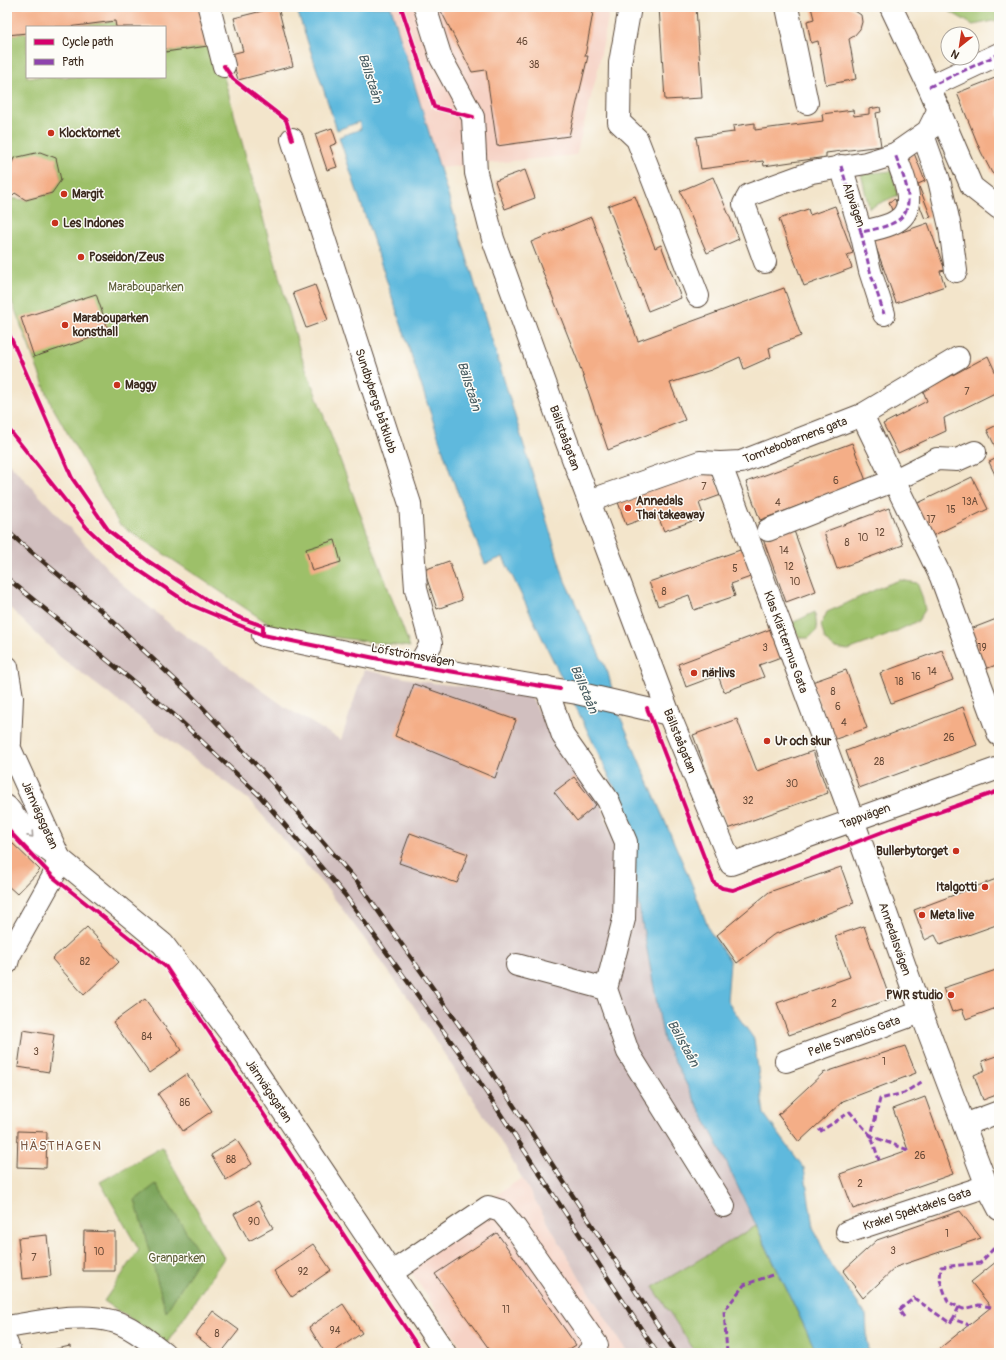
<svg xmlns="http://www.w3.org/2000/svg" width="1006" height="1360" viewBox="0 0 1006 1360" font-family="Pangolin,sans-serif">
<rect width="100%" height="100%" fill="#fdfcf7"/>
<filter id="ink" filterUnits="userSpaceOnUse"><feTurbulence type="fractalNoise" baseFrequency=".025" numOctaves="2"/><feDisplacementMap in="SourceGraphic" scale="8" xChannelSelector="R" yChannelSelector="G"/><feConvolveMatrix kernelMatrix="1 2 1 2 8 2 1 2 1" color-interpolation-filters="sRGB"/></filter>
<filter id="wash" filterUnits="userSpaceOnUse"><feTurbulence type="fractalNoise" baseFrequency=".012" numOctaves="4" result="noise"/><feDisplacementMap in="SourceGraphic" scale="16" xChannelSelector="R" yChannelSelector="G"/><feGaussianBlur stdDeviation="0.9" result="paint"/><feColorMatrix in="noise" values="0 0 0 0 0 0 0 0 0 0 0 0 0 0 0 0 0 1.4 0 .05"/><feComposite in="paint" operator="in"/></filter>
<g filter="url(#wash)">
<rect width="100%" height="100%" fill="#f3e5cb"/>
<g fill="#f6d2c5">
<path d="M391,7h219l-13,67 -21,81 -136,13z"/>
<path d="M522,1178l61,105 45,70h-163l-64,-96z"/>
</g>
<path fill="#d1bfbf" d="M7,461l116,124 49,41 116,83 53,31 23,-70 62,12 97,12 9,4 26,53 42,51 11,29 22,-2 3,33 81,281 39,83 -103,61 43,66h-68l-45,-70 -79,-136 -95,-148 -81,-109 -79,-90 -189,-143 -53,-52z"/>
<g fill="#9dc069" stroke="#6c7544">
<path d="M942,7h57v13l-26,5z"/>
<path d="M115,21l1,6h-48z"/>
<path d="M27,33v44h138v-25l50,-7 86,310 109,292 -132,-17 -159,-106 -68,-120 -44,-115v-91l19,2 26,-7 9,-13 -5,-21 -42,-1 -7,4v-127z"/>
<path d="M892,171l6,24 -29,13 -8,-34z"/>
<path d="M900,580l17,3 5,13 3,14 -7,11 -32,15 -38,14 -14,-2 -9,-8 -4,-15 6,-13c25,-10 48,-24 73,-32z"/>
<path d="M815,612l2,18 -8,8h-9l-10,-14z"/>
<path d="M162,1147l62,111 -57,85 -63,-42 35,-51 -39,-68z"/>
<path d="M756,1226l61,127h-121l-43,-66z"/>
</g>
<path fill="#7ea65d" stroke="#5c683e" d="M156,1184l45,71 -35,57 -31,-112z"/>
<path fill="#5fb9dd" stroke="#4d727e" d="M296,7h95l174,574 43,92 9,36 76,178 16,43 21,31 -3,40 27,38 10,75 40,54 9,59 17,37 36,51 2,38h-51l-100,-210 -53,-102 -27,-145 -4,-67 -3,-9c-41,-88 -85,-175 -127,-263l-18,7 -34,-89 -112,-338 22,-8 -2,-7 -22,8z"/>
<g id="blocks">
<g fill="#f4ae87">
<path d="M7,7h199l9,38 -50,7v-25h-49l-1,-6 -47,6h-41v6l-20,2z"/>
<path d="M278,7l15,59 -55,14 -7,-26 12,-3 -9,-33z"/>
<path d="M439,7h155l-9,49h3l-19,80 -72,10 -11,-76 -14,2z"/>
<path d="M659,7h37l6,91 -37,2z"/>
<path d="M811,7h38l12,8 1,7 -2,7 -6,7 -5,3 7,40 -30,6 -8,-44 -7,2 -4,-22 7,-2z"/>
<path d="M995,78l4,9v91l-7,-5 -11,-21 -24,-59z"/>
<path d="M880,107l1,5 -5,1 5,33 -55,7v4l-62,9 -1,-5 -62,8 -5,-32 38,-5 -1,-6 22,-3v7l68,-9 -1,-7 31,-4 1,6 15,-2v-5z"/>
<path d="M332,128l5,15 -7,3 7,21 -10,3 -12,-36z"/>
<path d="M40,152l16,6 5,22 -9,13 -26,7 -11,-7 -4,4 -4,1v-36l5,1 2,-5z"/>
<path d="M914,153l11,28 -7,3 13,33 -6,2 -24,-61z"/>
<path d="M525,170l10,28 -30,11 -10,-28z"/>
<path d="M713,177l26,62 -32,14 -27,-62z"/>
<path d="M635,196l20,52 6,-3 20,53 -33,13 -40,-105z"/>
<path d="M895,199l4,12 -6,2 -4,-11z"/>
<path d="M835,206l18,47 -6,2 5,13 -48,18 -25,-67 29,-10 2,6z"/>
<path d="M591,217l47,124 146,-53 17,48 -32,12 2,9 -27,12 -4,-12 -29,13 -41,13 15,37 -77,30 -29,-86 -48,-122z"/>
<path d="M928,223l17,47 -5,1 5,15 -49,17 -24,-67 28,-10 2,6z"/>
<path d="M315,285l13,35 -22,8 -13,-35z"/>
<path d="M96,294l13,38 -75,25 -13,-39z"/>
<path d="M988,356l11,24v11l-55,27 2,13 -48,22 -15,-29 44,-23 -4,-10z"/>
<path d="M999,424v30l-12,-24z"/>
<path d="M852,443l14,38 -106,39 -14,-38z"/>
<path d="M999,457v26l-10,-21z"/>
<path d="M711,468l10,27 -22,8 5,14 -40,14 -7,-17 -31,11 -8,-23z"/>
<path d="M972,477l16,32 -60,29 -16,-32z"/>
<path d="M889,508l14,37 -66,24 -13,-37z"/>
<path d="M793,528l23,63 -30,11 -23,-63z"/>
<path d="M335,540l6,22 -29,9 -6,-22z"/>
<path d="M743,549l10,27 -22,8 4,12 -41,14 -5,-15 -31,11 -9,-24z"/>
<path d="M449,561l13,39 -25,9 -13,-39z"/>
<path d="M999,618v46l-22,8 -14,-40z"/>
<path d="M771,629l10,28 -22,8 5,12 -40,15 -6,-17 -32,12 -8,-23z"/>
<path d="M942,650l11,30 -62,23 -11,-30z"/>
<path d="M846,670l21,58 -34,12 -21,-58z"/>
<path d="M414,684l102,36 -21,58 -100,-42z"/>
<path d="M963,707l14,38 -118,43 -13,-37z"/>
<path d="M737,719l20,52 56,-20 15,42 -100,36 -35,-94z"/>
<path d="M574,777l22,28 -19,16 -23,-29z"/>
<path d="M410,833l58,21 -11,29 -58,-20z"/>
<path d="M7,838l33,32 -23,24 -10,-9z"/>
<path d="M841,867l13,36 -81,32 -36,28 -20,-28 52,-43z"/>
<path d="M999,878v46l-59,21 -5,-10 -10,5 -11,-30z"/>
<path d="M864,926l26,73 -101,36 -12,-32 73,-26 -15,-41z"/>
<path d="M87,927l32,35 -35,33 -32,-36z"/>
<path d="M999,969v38l-33,12 -4,-10 -10,3 -9,-24z"/>
<path d="M145,999l37,51 -33,23 -36,-51z"/>
<path d="M23,1030l31,5 -5,37 -31,-5z"/>
<path d="M905,1046l11,27 -73,28 -44,41 -21,-27 45,-42z"/>
<path d="M999,1055v39l-16,6 -9,-25 11,-5 -3,-9z"/>
<path d="M187,1074l25,37 -29,20 -25,-37z"/>
<path d="M925,1097l28,77 -100,35 -13,-35 68,-24 -15,-41z"/>
<path d="M18,1131l29,1 -1,36 -29,-1z"/>
<path d="M236,1139l16,25 -26,16 -15,-25z"/>
<path d="M258,1201l15,27 -24,13 -15,-27z"/>
<path d="M960,1211l21,27 -85,29 -33,31 -20,-27 34,-31z"/>
<path d="M84,1231l31,1v39h-32z"/>
<path d="M497,1233l79,112 -13,8h-71l-57,-79z"/>
<path d="M47,1235l4,41 -29,3 -4,-41z"/>
<path d="M313,1244l18,26 -39,27 -18,-26z"/>
<path d="M997,1261l2,2v83l-9,7h-56l57,-46 -20,-25z"/>
<path d="M343,1304l19,29 -30,20h-7l-16,-26z"/>
<path d="M213,1311l26,19 -18,23h-3l-23,-18z"/>
<path d="M70,1346l1,7h-28v-1z"/>
</g>
</g>
</g>
<g filter="url(#ink)">
<use href="#blocks" fill-opacity="0" stroke="#574638" stroke-width="1"/>
<g fill="none" stroke-linecap="round" stroke-linejoin="round">
<defs>
<g id="minor">
<path d="M209,7l15,59"/>
<path d="M425,7l16,51 32,59 3,56 17,66 64,177 112,298 62,150 268,-96"/>
<path d="M630,7l-10,56 -1,59 18,17 61,157"/>
<path d="M787,7l20,96"/>
<path d="M891,7l38,80 43,100 27,21"/>
<path d="M929,87l70,-33"/>
<path d="M923,135l16,45 11,47 6,44"/>
<path d="M292,139l118,365 6,85 15,55 -7,12 -2,11"/>
<path d="M841,166l20,66c10,-2 21,-4 30,-8 31,-13 12,-47 4,-70"/>
<path d="M861,232l9,39 14,43"/>
<path d="M765,262l-21,-58 5,-9 63,-23 54,-9 29,-9 33,-23 11,-22"/>
<path d="M862,415l96,-57"/>
<path d="M720,463l133,357 68,192 66,174 12,23"/>
<path d="M589,501l111,-39 20,1 21,-1 121,-47 79,162 58,158"/>
<path d="M768,530l127,-50 42,-21 20,1 18,-8"/>
<path d="M263,635l136,28 178,30 92,21"/>
<path d="M7,667l5,30 -2,46"/>
<path d="M546,687l17,49 45,64 18,42 -2,77 -18,70 22,63 96,154"/>
<path d="M11,751l48,106"/>
<path d="M7,807l26,32 26,19 104,86 71,94 211,315"/>
<path d="M7,963l2,-7 44,-79 6,-19"/>
<path d="M517,965l89,24"/>
<path d="M786,1061l135,-49"/>
<path d="M964,1125l35,-13"/>
<path d="M847,1232l140,-46"/>
<path d="M391,1273l97,-66 13,4 15,18 81,116 -9,8"/>
<path d="M7,1327c34,-5 71,-15 105,-6 18,4 38,21 52,32"/>
<path d="M7,1344l3,9"/>
</g>
</defs>
<use href="#minor" stroke="#574638" stroke-width="24"/>
<use href="#minor" stroke="#fff" stroke-width="22"/>
<defs>
<g id="rail">
<path d="M7,531l98,83 85,80 83,89 86,101 124,175 193,294"/>
<path d="M7,578l166,136 86,81 86,100 126,174 186,284"/>
</g>
</defs>
<use href="#rail" stroke="#3b2a1e" stroke-width="4.5"/>
<use href="#rail" stroke="#fdfcf7" stroke-width="3" stroke-dasharray="9" stroke-linecap="butt"/>
<g stroke="#8e44ad" stroke-width="3" stroke-dasharray="6 3" stroke-linecap="butt">
<path d="M929,87l70,-33"/>
<path d="M841,166l20,66c10,-2 21,-4 30,-8 31,-13 12,-47 4,-70"/>
<path d="M861,232l9,39 14,43"/>
<path d="M819,1129l2,2 29,-19 21,24 8,24"/>
<path d="M908,1150l-37,-14 9,-37 24,-6 19,-12"/>
<path d="M959,1307l-6,12 16,6"/>
<path d="M991,1307l-12,-2 -16,4 -15,-7 -8,-22 1,-13 39,-4 19,-20"/>
<path d="M904,1317l-5,-7 15,-12 36,25 3,-4"/>
<path d="M727,1353l-3,-42 20,-26 28,-10"/>
</g>
<defs>
<g id="cycleway">
<path d="M401,7l33,100 39,10"/>
<path d="M224,66l9,13 53,41 6,19"/>
<path d="M7,329l65,149 37,53 39,30 62,41 28,15 25,9v9"/>
<path d="M7,427l80,101 29,27 75,50 72,30 136,28 161,26"/>
<path d="M647,708l67,175 8,5 11,2 157,-61 109,-38"/>
<path d="M7,829l46,48 113,90 256,386"/>
</g>
</defs>
<use href="#cycleway" stroke="#fdfcf7" stroke-width="6"/>
<use href="#cycleway" stroke="#d6006c" stroke-width="4"/>
</g>
<defs><path id="oneway-chevron" d="M-2-3.5L2.5 0L-2 3.5" fill="none" stroke-width="1.6" stroke-linecap="round" stroke-linejoin="round"/></defs>
<use stroke="#a79f9a" href="#oneway-chevron" transform="translate(31 835) rotate(48)"/>
</g>
<g fill="#c8321e" stroke="#fdfcf7" stroke-width="1.5">
<circle cx="51" cy="133" r="4"/>
<circle cx="64" cy="194" r="4"/>
<circle cx="55" cy="223" r="4"/>
<circle cx="81" cy="257" r="4"/>
<circle cx="65" cy="325" r="4"/>
<circle cx="117" cy="385" r="4"/>
<circle cx="628" cy="508" r="4"/>
<circle cx="694" cy="673" r="4"/>
<circle cx="767" cy="741" r="4"/>
<circle cx="956" cy="851" r="4"/>
<circle cx="985" cy="887" r="4"/>
<circle cx="922" cy="915" r="4"/>
<circle cx="951" cy="995" r="4"/>
</g>
<g text-anchor="middle" stroke-width="3" stroke-linejoin="round" paint-order="stroke">
<g font-size="10" fill="#694b38">
<text x="522" y="45">46</text>
<text x="534" y="68">38</text>
<text x="967" y="395">7</text>
<text x="836" y="484">6</text>
<text x="704" y="490">7</text>
<text x="970" y="505">13A</text>
<text x="778" y="506">4</text>
<text x="951" y="513">15</text>
<text x="931" y="523">17</text>
<text x="880" y="536">12</text>
<text x="863" y="541">10</text>
<text x="847" y="546">8</text>
<text x="784" y="554">14</text>
<text x="789" y="570">12</text>
<text x="735" y="572">5</text>
<text x="795" y="585">10</text>
<text x="664" y="595">8</text>
<text x="765" y="651">3</text>
<text x="982" y="651">19</text>
<text x="932" y="675">14</text>
<text x="916" y="680">16</text>
<text x="899" y="685">18</text>
<text x="833" y="695">8</text>
<text x="838" y="710">6</text>
<text x="844" y="726">4</text>
<text x="949" y="741">26</text>
<text x="879" y="765">28</text>
<text x="792" y="787">30</text>
<text x="748" y="804">32</text>
<text x="85" y="965">82</text>
<text x="834" y="1007">2</text>
<text x="147" y="1040">84</text>
<text x="36" y="1055">3</text>
<text x="884" y="1065">1</text>
<text x="185" y="1106">86</text>
<text x="920" y="1159">26</text>
<text x="231" y="1163">88</text>
<text x="860" y="1187">2</text>
<text x="254" y="1225">90</text>
<text x="947" y="1237">1</text>
<text x="893" y="1254">3</text>
<text x="99" y="1255">10</text>
<text x="34" y="1261">7</text>
<text x="303" y="1275">92</text>
<text x="506" y="1313">11</text>
<text x="335" y="1334">94</text>
<text x="217" y="1337">8</text>
</g>
<g font-size="12" font-weight="bold" fill="#3b2a1e" stroke="#fdfcf7" text-anchor="start">
<text x="59" y="137">Klocktornet</text>
<text x="72" y="198">Margit</text>
<text x="63" y="227">Les Indones</text>
<text x="89" y="261">Poseidon/Zeus</text>
<text x="73" y="322">Marabouparken<tspan x="73" dy="14">konsthall</tspan></text>
<text x="125" y="389">Maggy</text>
<text x="636" y="505">Annedals<tspan x="636" dy="14">Thai takeaway</tspan></text>
<text x="702" y="677">närlivs</text>
<text x="775" y="745">Ur och skur</text>
<text x="948" y="855" text-anchor="end">Bullerbytorget</text>
<text x="977" y="891" text-anchor="end">Italgotti</text>
<text x="930" y="919">Meta live</text>
<text x="943" y="999" text-anchor="end">PWR studio</text>
</g>
<g font-size="12" fill="#3b2a1e" stroke="#fdfcf7">
<text transform="translate(854 205) rotate(71)" y="4">Alpvägen</text>
<text transform="translate(376 401) rotate(72)" y="4">Sundbybergs båtklubb</text>
<text transform="translate(565 438) rotate(70)" y="4">Bällstaågatan</text>
<text transform="translate(795 440) rotate(-21)" y="4">Tomtebobarnens gata</text>
<text transform="translate(786 642) rotate(70)" y="4">Klas Klättermus Gata</text>
<text transform="translate(413 655) rotate(10)" y="4">Löfströmsvägen</text>
<text transform="translate(680 741) rotate(68)" y="4">Bällstaågatan</text>
<text transform="translate(40 815) rotate(66)" y="4">Järnvägsgatan</text>
<text transform="translate(865 816) rotate(-20)" y="4">Tappvägen</text>
<text transform="translate(895 939) rotate(71)" y="4">Annedalsvägen</text>
<text transform="translate(854 1036) rotate(-20)" y="4">Pelle Svanslös Gata</text>
<text transform="translate(269 1091) rotate(56)" y="4">Järnvägsgatan</text>
<text transform="translate(917 1209) rotate(-18)" y="4">Krakel Spektakels Gata</text>
</g>
<g font-size="12" fill="#5d5e38" stroke="#fdfcf7">
<text x="146" y="291">Marabouparken</text>
<text x="177" y="1262">Granparken</text>
</g>
<g font-size="13" font-style="italic" fill="#485c61" stroke="#fdfcf7">
<text transform="translate(371 78) rotate(72)" y="5">Bällstaån</text>
<text transform="translate(470 386) rotate(72)" y="5">Bällstaån</text>
<text transform="translate(585 689) rotate(67)" y="5">Bällstaån</text>
<text transform="translate(684 1043) rotate(61)" y="5">Bällstaån</text>
</g>
<g font-size="13" letter-spacing="1" fill="#7c5843" stroke="#fdfcf7">
<text x="61" y="1150">HÄSTHAGEN</text>
</g>
</g>
<rect width="1006" height="1360" fill="none" stroke="#fdfcf7" stroke-width="24"/>
<rect x="26" y="26" width="140" height="52" fill="#fdfcf7" stroke="#afa8a0"/>
<rect x="34" y="39" width="20" height="6" fill="#d6006c" stroke="#afa8a0"/>
<text x="62" y="46" font-size="12" fill="#3b2a1e">Cycle path</text>
<rect x="34" y="59" width="20" height="6" fill="#8e44ad" stroke="#afa8a0"/>
<text x="62" y="66" font-size="12" fill="#3b2a1e">Path</text>
<g transform="translate(960 46) rotate(210)"><circle r="19" fill="#fdfcf7" stroke="#afa8a0"/>
<path d="M0-3L7 15L0 10L-7 15Z" fill="#c8321e"/>
<text y="-6" font-size="11" font-weight="bold" text-anchor="middle" fill="#3b2a1e">N</text>
</g>
</svg>
